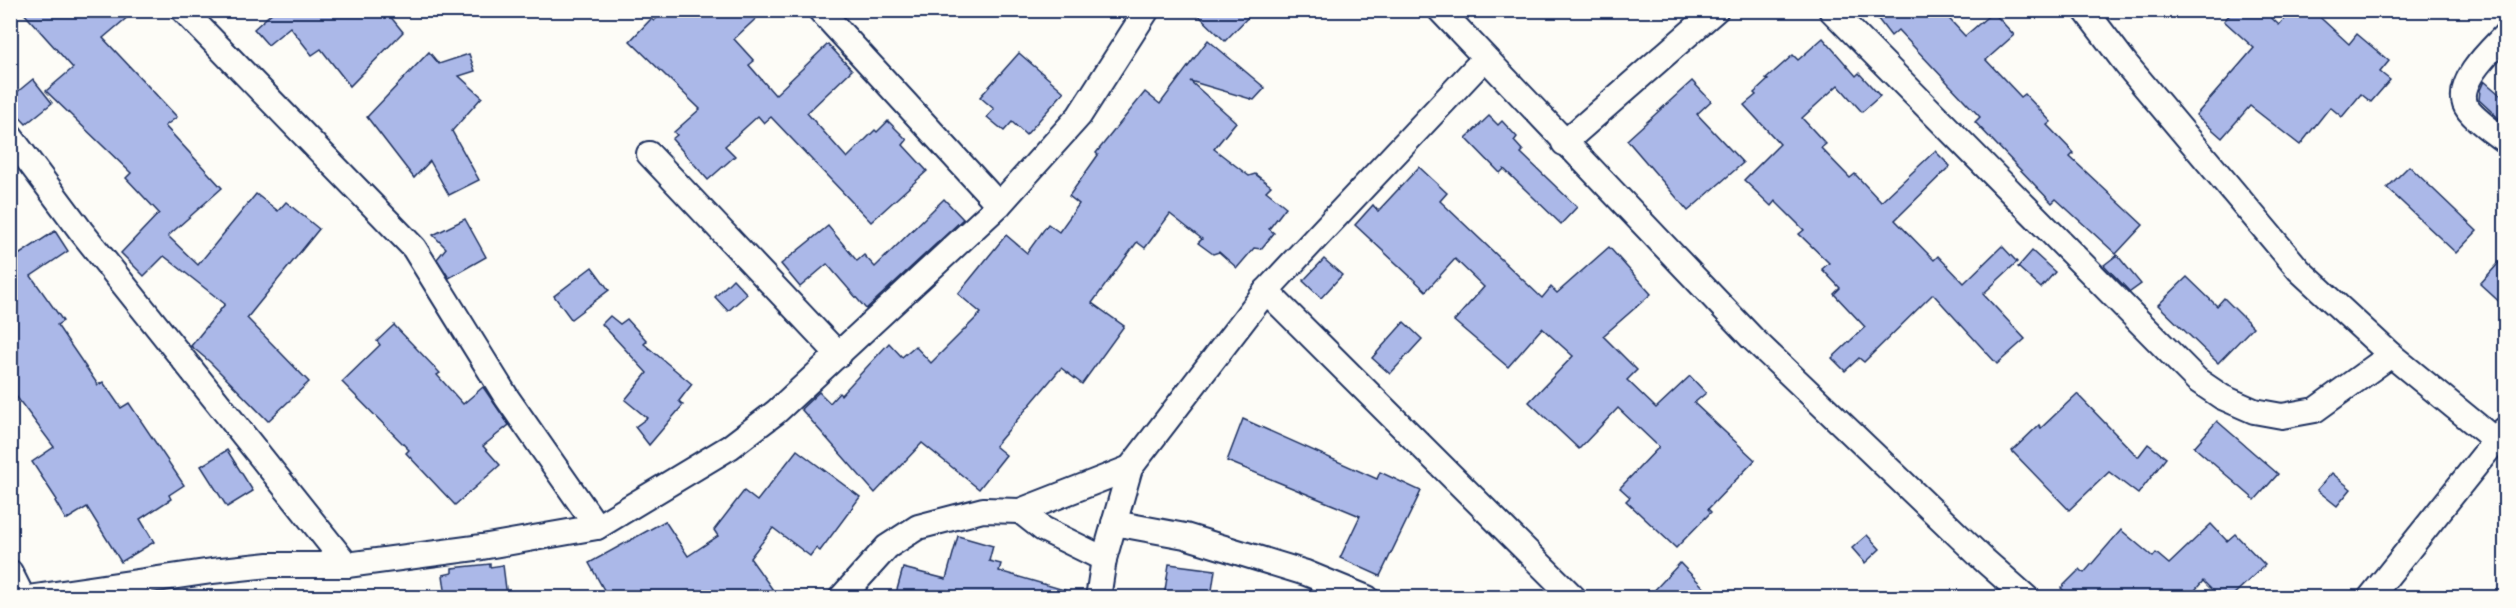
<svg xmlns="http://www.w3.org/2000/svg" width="2516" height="608" viewBox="0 0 2516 608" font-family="'Gochi Hand',sans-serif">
<rect width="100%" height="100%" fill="#fdfcf7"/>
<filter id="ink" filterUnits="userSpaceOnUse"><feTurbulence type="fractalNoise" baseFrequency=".0167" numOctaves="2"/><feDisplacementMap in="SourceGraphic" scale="12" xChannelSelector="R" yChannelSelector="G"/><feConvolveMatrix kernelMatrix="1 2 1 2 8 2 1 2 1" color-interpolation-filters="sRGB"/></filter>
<g filter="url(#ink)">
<g fill="#abb8e8" stroke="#1b2f5e" stroke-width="1.5">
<path d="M21,10h115l-33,28 74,79 -12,9 57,62 -54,48 30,29 58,-71 22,17 8,-9 33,27 -72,89 62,64 -41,39 -58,-59 -19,-16 34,-42 -61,-48 -20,20 -23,-23 38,-40 -33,-35 5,-5 -85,-82 27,-23z"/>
<path d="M275,10h110l18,22 -53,54 -29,-37 -9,6 -22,-28 -22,18 -14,-16z"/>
<path d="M664,10h101l-31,29 20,22 -5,4 26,30 53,-51 24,26 -45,43 40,45 28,-28 2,2 11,-11 19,19 -4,5 24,26 -56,51 -100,-105 -7,6 -6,-7 -33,30 10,10 -27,24 -36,-41 5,-4 -3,-3 26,-23 -70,-68 21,-22 3,2z"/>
<path d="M1193,10h62l-30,31z"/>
<path d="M1871,10h70l24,26 28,-24 21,23 -28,25 35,37 4,-3 26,28 -4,3 27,28 -4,4 73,68 -27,29 -60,-55 -4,4 -77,-81 5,-5 -82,-87 -7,6z"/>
<path d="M2234,10h29l16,15 13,-15h20l37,34 8,-10 32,27 -9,11 10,8 -19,22 -10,-8 -19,23 -12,-10 -30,38 -50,-39 -28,32 -26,-23 58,-67 -30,-27z"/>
<path d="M1823,38l33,38 3,-3 21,23 -18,16 -24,-27 -36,33 24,26 -5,4 29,30 5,-4 26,28 54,-51 15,15 -55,54 39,40 4,-4 26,27 38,-37 15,16 -34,32 42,45 -28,25 -64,-70 -69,68 -5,-4 -14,13 -13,-13 33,-31 -31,-33 6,-6 -18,-19 7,-6 -30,-29 5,-4 -29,-29 -4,5 -27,-26 36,-36 -36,-39 12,-10 -2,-2 14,-13 -2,-1 27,-24 5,5z"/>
<path d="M1208,40l57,48 -11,12 -64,-19 46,41 -22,27 35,27 6,-2 16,12 -5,5 20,16 -17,22 5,4 -13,16 -7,-1 -17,20 -18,-16 -6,2 -15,-11 4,-4 -32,-25 -25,34 -8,-6 -45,61 32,23 -42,58 -21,-16 -66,78 11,9 -27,34 -57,-46 -47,50 -74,-84 18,-17 11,11 9,-10 2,2 48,-52 13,14 13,-11 16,17 50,-50 -23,-19 48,-59 21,18 21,-29 11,8 20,-28 -10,-8 29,-41 -2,-2 49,-61 15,12z"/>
<path d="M429,52l10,12 30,-10 6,17 -16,5 23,21 -30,34 27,49 -30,15 -19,-34 -16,17 -47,-61z"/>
<path d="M1019,53l45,39 -38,43 -14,-13 -8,9 -17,-14 7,-8 -14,-12z"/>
<path d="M33,79l19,24 -26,21 -16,-17v-9z"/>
<path d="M1692,81l19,20 -14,13 46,49 -55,48 -61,-71z"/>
<path d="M2484,81l21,18v25l-26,-24 1,-10z"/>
<path d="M1489,116l9,9 4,-4 15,16 -3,4 9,10 -2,2 56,54 -16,17 -57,-55 -4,4 -34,-35z"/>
<path d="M2409,166l68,65 -21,22 -69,-65z"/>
<path d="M1419,167l28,26 -7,8 102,97 9,-11 6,6 52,-46 42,47 -48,42 34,34 -10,10 29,28 34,-32 16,17 -12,10 61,57 -47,49 3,3 -35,36 -50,-47 4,-4 -10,-9 39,-41 -41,-39 -39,41 -50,-47 44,-46 -31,-28 -34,39 -54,-46 30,-34 -29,-28 -29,32 -71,-66 18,-20 5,6z"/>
<path d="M944,199l19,20 -97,90 -39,-45 -27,23 -19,-23 47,-38 29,35 7,-6 11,12z"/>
<path d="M465,219l21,38 -37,21 -12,-19 9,-11 -13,-13z"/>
<path d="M55,231l13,20 -37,25 32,45 -6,4 41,60 5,-3 18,26 8,-5 55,82 -15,10 2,4 -31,20 14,23 -33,20 -34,-55 -21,13 -11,-19 2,-1 -25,-38 22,-15 -44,-59v-142l7,10z"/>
<path d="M2032,251l23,21 -14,16 -23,-21z"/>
<path d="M2117,255l24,29 -11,8 -26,-27z"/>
<path d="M2505,256v51l-25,-23z"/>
<path d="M1324,259l18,16 -21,23 -18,-17z"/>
<path d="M592,267l17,23 -38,29 -17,-23z"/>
<path d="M2187,277l30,29 7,-8 29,29 -35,36 -60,-58z"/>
<path d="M733,279l14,15 -19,17 -13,-14z"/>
<path d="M610,316l10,8 7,-5 20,22 -3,3 48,40 -13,17 4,4 -34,40 -14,-18 12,-9 -22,-18 22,-27 -45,-49z"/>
<path d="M1404,322l18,17 -32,35 -18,-16z"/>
<path d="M394,325l46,48 -3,2 26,29 20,-17 26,38 -26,21 17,19 -45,40 -49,-52 3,-3 -67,-68 38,-37 -3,-4z"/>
<path d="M2077,394l61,63 10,-13 18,14 -28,36 -29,-22 -40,38 -57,-59 27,-26 2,3z"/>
<path d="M1243,419l134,60 3,-7 41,19 -41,85 -40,-18 20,-42 -133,-55z"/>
<path d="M2217,421l61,53 -23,26 -61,-53z"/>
<path d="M227,450l26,41 -26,16 -26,-41z"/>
<path d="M797,450l63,47 -40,54 -4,-3 -6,8 -37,-28 -23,30 28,39h-170l-19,-34 76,-42 23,35 30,-20 -4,-6 30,-39 13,10z"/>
<path d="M2332,473l19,16 -14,17 -20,-16z"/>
<path d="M2211,524l16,17 8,-7 30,31 -34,32h-12l-16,-16 -14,16h-119l-9,-9 19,-19 4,4 37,-43 32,27 3,-4 13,11z"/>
<path d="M1867,535l13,14 -15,14 -13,-15z"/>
<path d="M958,536l35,10 -4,15 12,3 -2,7 72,21 -1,5h-175l8,-29 43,11z"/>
<path d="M1680,563l33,34h-65z"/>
<path d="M490,564v3l13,-2 4,32h-61l-3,-22 9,-2v-5z"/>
<path d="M1169,564l46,6 -4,27h-47z"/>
</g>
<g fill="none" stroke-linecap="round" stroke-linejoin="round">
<defs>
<g id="minor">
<path d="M183,10l231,238 93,150 90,129"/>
<path d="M820,10l179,195"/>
<path d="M1440,10l312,328 231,221 44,39"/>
<path d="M1831,10l366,370 25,17 32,14 28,5 33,-6 76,-55"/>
<path d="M2085,10l41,54 173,206 92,85 104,85"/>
<path d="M2506,34c-14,15 -49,46 -41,70 4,12 30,29 41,38"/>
<path d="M10,136l71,95 266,334"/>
<path d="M1564,143l152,-133"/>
<path d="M649,154l190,201"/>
<path d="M1266,291l308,307"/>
<path d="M1020,511l23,18 61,30"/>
<path d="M1114,523l71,13 121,37 61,25"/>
<path d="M10,572l13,26"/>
<path d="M28,598l184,-27 57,-6h78l135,-18 115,-20 133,-80 46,-35 223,-207 80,-89 68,-106"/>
<path d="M841,598l46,-51 31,-20 65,-17 37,1 110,-43"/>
<path d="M1098,598l6,-39 26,-91 136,-177 218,-232"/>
<path d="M2370,598l134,-168"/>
</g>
</defs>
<use href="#minor" stroke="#1b2f5e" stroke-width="28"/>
<use href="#minor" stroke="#fdfcf7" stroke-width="24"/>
</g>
</g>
<rect width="2516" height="608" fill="none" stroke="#fdfcf7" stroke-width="36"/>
<rect x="18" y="18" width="2480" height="572" fill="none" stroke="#1b2f5e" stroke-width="2" filter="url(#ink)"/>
</svg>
